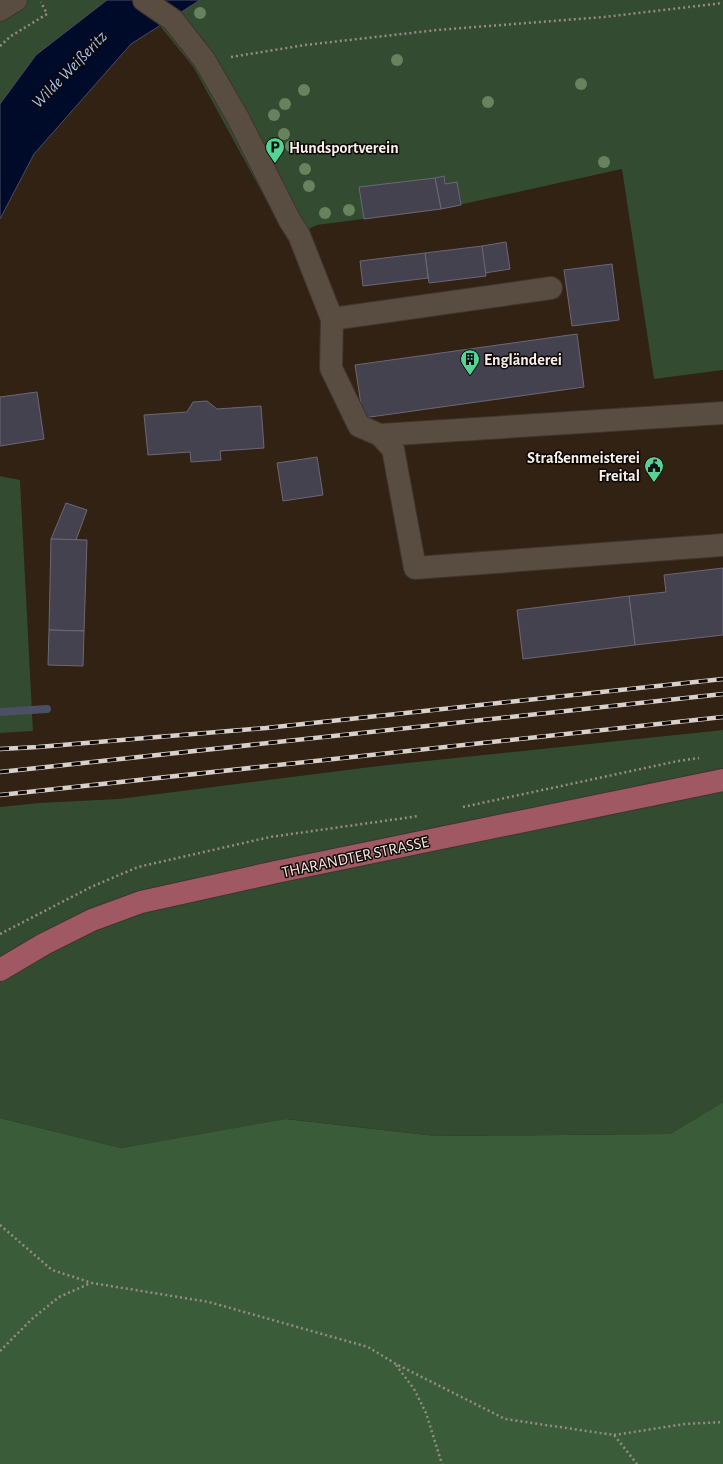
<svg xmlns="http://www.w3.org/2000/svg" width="723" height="1464" viewBox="0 0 723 1464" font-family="'Alegreya Sans',sans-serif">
<rect width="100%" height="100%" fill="#281c13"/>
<path fill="#322214" d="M160,26l34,42 94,172 29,-15 124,-16 182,-40 31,209 69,-8v360l-345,36 -260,33 -80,4 -38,4v-74l33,-2 -13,-251 -20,-4v-257l34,-65 97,-110z"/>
<g fill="#334b31">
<path d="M0,0h107l-71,55 -36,49z"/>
<path d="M200,0h523v370l-69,9 -32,-210 -181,40 -124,16 -29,15 -94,-172 -34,-42z"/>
<path d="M0,476l20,4 13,251 -33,2z"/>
<path d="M723,730v372l-53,32 -234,2 -149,-17 -166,29 -121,-30v-311l38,-4 80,-4 260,-33z"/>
</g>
<path fill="#3b5c39" d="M723,1102v362h-723v-346l121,30 165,-29 150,17 234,-2z"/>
<path fill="#000b2a" stroke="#4a4f63" d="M107,0h93l-69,44 -97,110 -34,65v-115l36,-49z"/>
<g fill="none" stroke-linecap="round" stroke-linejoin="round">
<path stroke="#4a4f63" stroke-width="8" d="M0,712l47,-3"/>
</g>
<g fill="#454250" stroke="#6b6777">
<path d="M444,176l1,8 12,-2 4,23 -20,4 -6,-31z"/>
<path d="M435,178l6,31 -77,10 -5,-32z"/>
<path d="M506,242l4,27 -25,4 -3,-27z"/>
<path d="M482,246l4,30 -57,7 -4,-30z"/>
<path d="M425,253l3,25 -65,8 -3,-25z"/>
<path d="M612,264l7,56 -47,6 -8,-56z"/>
<path d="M577,334l7,53 -221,31 -8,-53z"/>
<path d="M37,392l7,47 -44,7v-49z"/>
<path d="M207,401l10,8 44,-3 3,42 -44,3 1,9 -30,2 -1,-10 -42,3 -4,-40 43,-3 6,-10z"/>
<path d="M317,457l6,38 -40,6 -6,-38z"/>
<path d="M66,503l21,7 -11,30 -25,-1z"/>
<path d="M51,539l36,1 -3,91 -35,-1z"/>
<path d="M723,568v67l-88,10 -6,-49 37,-4 -2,-17z"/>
<path d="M629,596l6,49 -112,14 -6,-49z"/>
<path d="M49,630l35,1 -1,35 -35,-1z"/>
</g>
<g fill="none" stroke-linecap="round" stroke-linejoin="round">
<defs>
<g id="minor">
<path d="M144,0l29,20 32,41 33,57 52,103 9,14 33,84 -1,49 28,58 21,9 13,14 22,119 308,-23"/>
<path d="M0,10l16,-10"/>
<path d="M332,319l219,-31"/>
<path d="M380,435l343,-22"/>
</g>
<path id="major" d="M0,970l44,-26 48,-24 49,-18 135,-30 447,-92"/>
</defs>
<use href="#minor" stroke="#3e3530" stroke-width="24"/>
<use href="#major" stroke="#3e3530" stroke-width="24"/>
<g stroke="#968c85" stroke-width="2.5" stroke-dasharray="2 3" stroke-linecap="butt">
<path d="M0,46l11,-10 36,-22 -6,-12"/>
<path d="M231,57l74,-12 132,-15 167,-13 119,-14"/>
<path d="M463,807l215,-46 21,-3"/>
<path d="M0,934l91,-47 47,-20 132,-30 149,-21"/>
<path d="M0,1225l52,45 40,13 117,19 159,45 28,17 109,55 109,16 23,29"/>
<path d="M0,1351l33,-33 26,-21 32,-14"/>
<path d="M396,1365l18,24 12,24 16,51"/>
<path d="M614,1435l71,-11 38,-2"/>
</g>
<use href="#minor" stroke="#594c41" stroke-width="22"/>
<use href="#major" stroke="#a05962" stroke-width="22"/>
<defs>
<g id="rail">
<path d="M0,749l38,-2 228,-19 457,-49"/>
<path d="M0,772l723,-78"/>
<path d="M0,795l723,-78"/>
</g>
</defs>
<use href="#rail" stroke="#d9d0ca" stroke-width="4.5"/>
<use href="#rail" stroke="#0d0805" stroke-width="3" stroke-dasharray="9" stroke-linecap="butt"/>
</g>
<g fill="#69825e">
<circle cx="200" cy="13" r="6"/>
<circle cx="397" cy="60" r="6"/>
<circle cx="581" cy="84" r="6"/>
<circle cx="304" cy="90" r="6"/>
<circle cx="488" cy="102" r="6"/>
<circle cx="285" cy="104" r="6"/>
<circle cx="274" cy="115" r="6"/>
<circle cx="284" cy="134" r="6"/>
<circle cx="291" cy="146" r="6"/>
<circle cx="604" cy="162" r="6"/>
<circle cx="305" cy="169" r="6"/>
<circle cx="309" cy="186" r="6"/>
<circle cx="349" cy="210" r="6"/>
<circle cx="325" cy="213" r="6"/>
</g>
<defs>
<symbol id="parking-pin" viewBox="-11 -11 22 30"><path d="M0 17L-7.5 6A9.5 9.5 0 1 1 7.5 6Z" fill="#54d395" stroke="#0d0805"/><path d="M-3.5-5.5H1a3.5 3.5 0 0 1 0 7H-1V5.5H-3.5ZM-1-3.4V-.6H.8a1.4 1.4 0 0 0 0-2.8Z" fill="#111"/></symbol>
<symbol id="building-pin" viewBox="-11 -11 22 30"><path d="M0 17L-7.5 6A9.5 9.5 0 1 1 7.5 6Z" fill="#54d395" stroke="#0d0805"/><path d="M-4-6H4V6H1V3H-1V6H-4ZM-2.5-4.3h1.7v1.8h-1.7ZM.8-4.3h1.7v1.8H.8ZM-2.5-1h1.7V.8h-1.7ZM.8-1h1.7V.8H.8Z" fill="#111"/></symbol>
<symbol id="civic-pin" viewBox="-11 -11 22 30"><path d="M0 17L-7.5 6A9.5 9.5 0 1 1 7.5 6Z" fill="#54d395" stroke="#0d0805"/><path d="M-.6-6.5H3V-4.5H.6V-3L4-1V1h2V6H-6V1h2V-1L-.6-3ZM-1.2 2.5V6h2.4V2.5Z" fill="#111"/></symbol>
</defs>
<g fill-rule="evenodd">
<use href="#parking-pin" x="264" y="136" width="22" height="30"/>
<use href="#building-pin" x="459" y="348" width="22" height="30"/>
<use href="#civic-pin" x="643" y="455" width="22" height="30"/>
</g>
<g text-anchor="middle" stroke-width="3" stroke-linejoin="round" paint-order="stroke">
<g font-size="16" font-weight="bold" fill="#f7efe9" stroke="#0d0805" text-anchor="start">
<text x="289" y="153">Hundsportverein</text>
<text x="484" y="365">Engländerei</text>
<text x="640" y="463" text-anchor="end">Straßenmeisterei<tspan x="640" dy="18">Freital</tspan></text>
</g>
<g font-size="16" fill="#f7efe9" stroke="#0d0805">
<text transform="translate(355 856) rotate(-12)" y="6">THARANDTER STRASSE</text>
</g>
<g font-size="17" font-style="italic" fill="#a6c3f5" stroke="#0d0805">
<text transform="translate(69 69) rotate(-46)" y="6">Wilde Weißeritz</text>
</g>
</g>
</svg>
